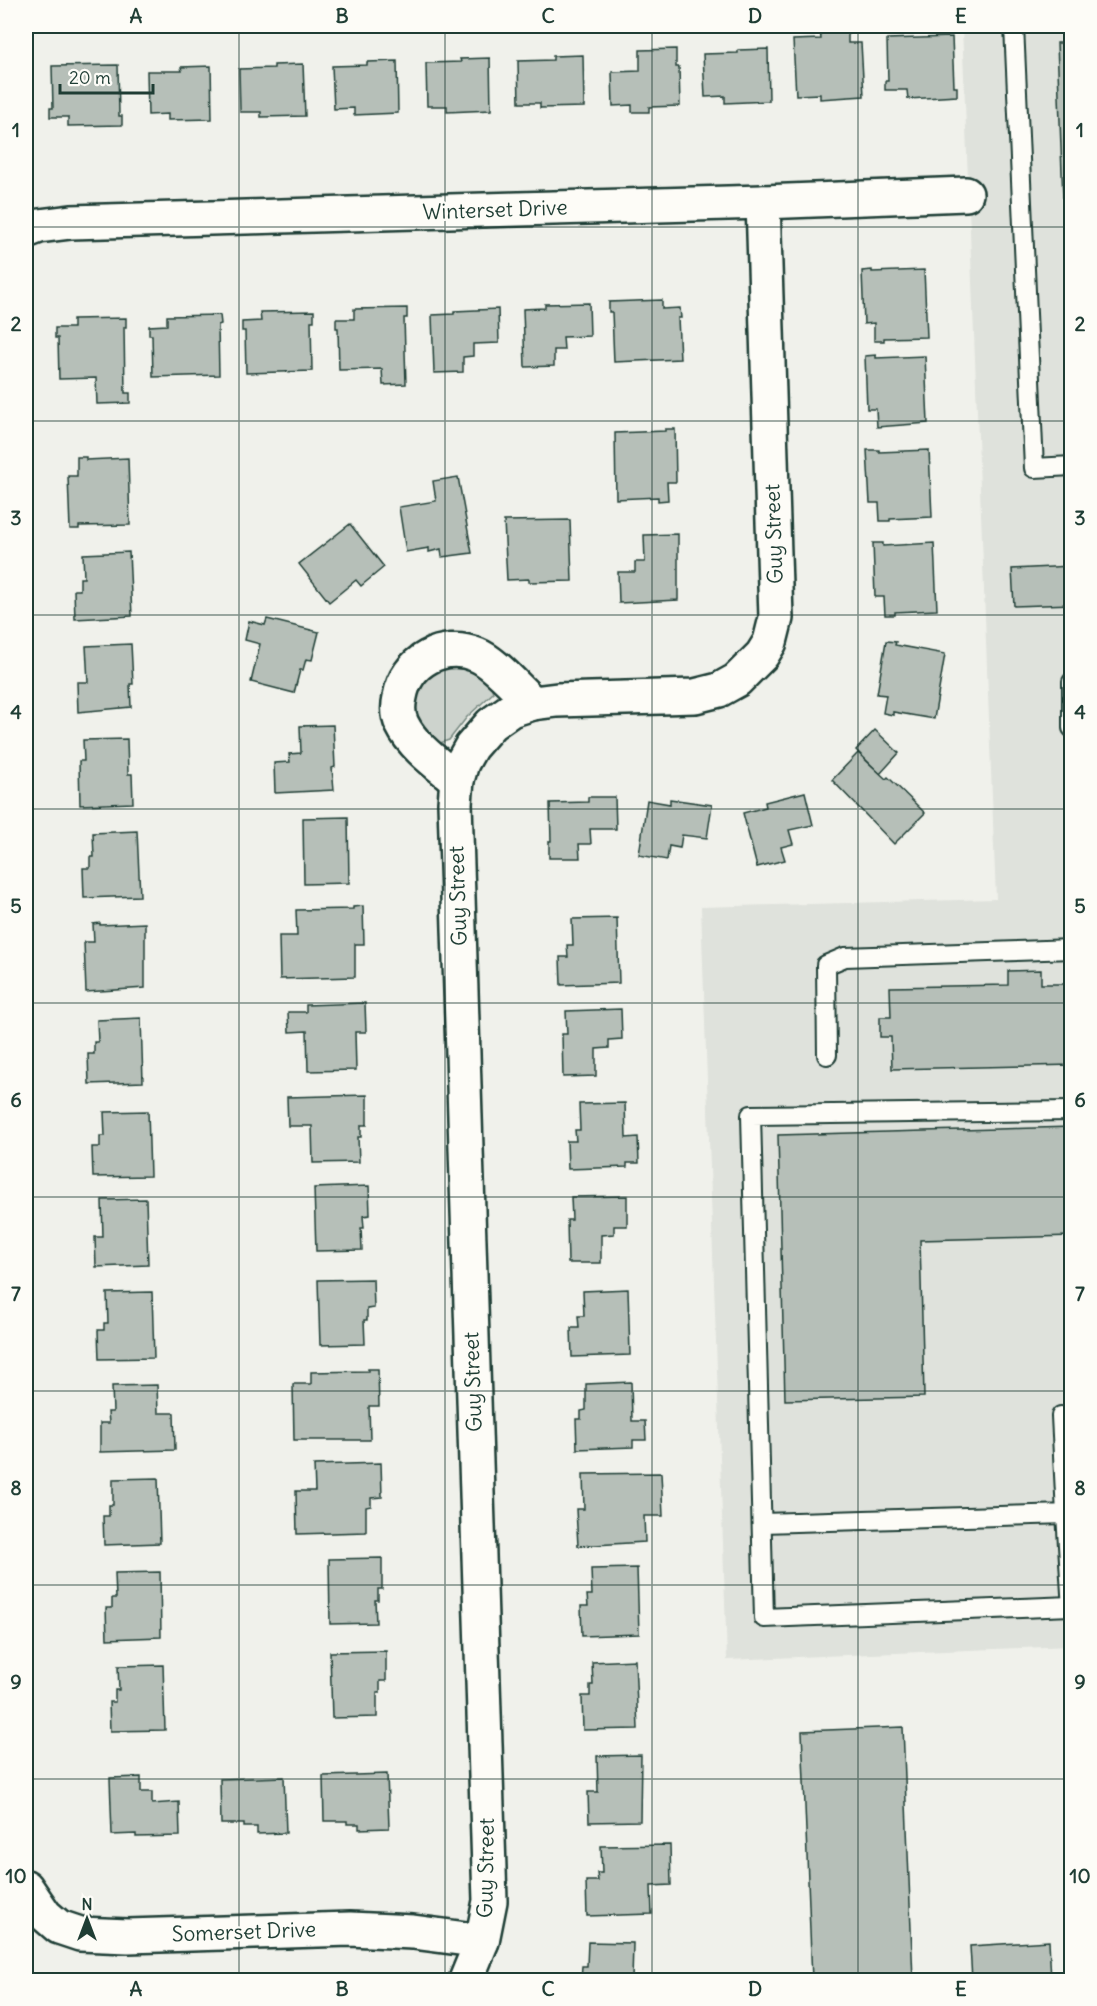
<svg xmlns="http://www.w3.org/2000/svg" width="1097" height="2006" viewBox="0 0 1097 2006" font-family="Delius,sans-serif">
<rect width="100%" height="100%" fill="#f0f1eb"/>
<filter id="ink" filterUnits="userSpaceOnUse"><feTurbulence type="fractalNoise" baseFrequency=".0167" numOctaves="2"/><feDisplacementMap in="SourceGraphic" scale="12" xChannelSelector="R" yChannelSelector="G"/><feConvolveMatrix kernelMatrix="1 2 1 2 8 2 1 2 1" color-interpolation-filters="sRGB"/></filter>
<g filter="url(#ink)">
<path fill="#dfe2dc" d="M962,26h109v1620l-344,14 -26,-753 295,-8z"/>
<path fill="#cdd3cd" stroke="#768880" stroke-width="1.5" d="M444,666l27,2 20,16 2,9 -26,24 -18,23 -9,3c-9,-3 -12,-7 -17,-15 -19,-31 -4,-44 21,-62z"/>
<g fill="#b6bfb8" stroke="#1f3d34" stroke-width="1.5">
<path d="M848,29v14h13l3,53 -44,3v-5l-24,1 -3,-55 28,-1 -1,-9z"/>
<path d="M952,37l2,50h3v9l-49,3 -1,-9h-22v-9h3l-1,-42z"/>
<path d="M1057,43h15v287h-4z"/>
<path d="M676,49v18h3l1,39 -31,1v5h-17v-7l-19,1 -1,-34 28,-1v-21z"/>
<path d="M768,49l1,52 -44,2v-7l-20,1 -2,-43 35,-1v-3z"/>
<path d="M583,55l1,52 -44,1v-5h-21l-1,-42 35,-1v-4z"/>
<path d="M490,58l1,52 -44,2v-6h-20l-1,-43 35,-1 -1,-3z"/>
<path d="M397,61l1,52 -44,2v-7l-20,1 -2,-43 35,-1v-3z"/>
<path d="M303,64l2,52 -44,1v-5h-21l-1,-43 35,-1v-3z"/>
<path d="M118,65l1,51h3v9l-54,1v-9h-18v-9h3l-1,-42z"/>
<path d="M211,66l1,53 -44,1v-6l-20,1 -1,-44h35l-1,-4z"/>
<path d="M872,270v2l52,-2 3,67 -43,1v3h-10v-18l-10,1 -2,-53z"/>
<path d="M662,300v9l18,-1 1,10h-3l2,41 -66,3 -2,-50h-3v-10z"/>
<path d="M589,303l1,33 -27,1 1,13h-10v16l-29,1 -2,-58 22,-1v-4z"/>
<path d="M407,308v10h-3l2,66 -23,1 -1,-16 -43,1 -1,-42h-2v-9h18v-10z"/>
<path d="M498,309l1,34 -26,1v12l-10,1v15l-29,1 -2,-58 22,-1v-3z"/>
<path d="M314,311v10h-3l1,50 -66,2 -1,-42h-3v-9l19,-1 -1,-9z"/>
<path d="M220,315l1,9 -3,1 1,50 -66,2 -1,-42h-3v-9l18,-1v-9z"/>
<path d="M126,318v9h-2l1,66h5v10l-33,1 -1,-26 -37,1 -1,-41h-3v-10h18v-9z"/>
<path d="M876,355v3l49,-2 3,67 -51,4 -1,-18h-9l-2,-53z"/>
<path d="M665,429h10l1,53h-9l1,18 -10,1v-4l-42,2 -1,-66 50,-2z"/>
<path d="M867,450h12v2l50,-2 3,67 -42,2v2h-10l-1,-18h-9z"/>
<path d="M77,457h9v3l42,-2 2,67 -51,1v3h-9l-2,-53h9z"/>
<path d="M458,477l14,76 -30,4 -1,-8 -12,3v-4l-23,4 -7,-45 37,-6 -3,-20z"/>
<path d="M570,520l2,61 -43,1v-3l-22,1 -3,-59z"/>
<path d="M350,524l34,43 -23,19 -5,-6 -27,22 -30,-38z"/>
<path d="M678,534v66l-59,3 -1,-31h17v-10h10l-1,-27z"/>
<path d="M873,543h10v3l51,-3 3,67 -42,2v3h-10l-1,-18h-9z"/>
<path d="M129,552l3,64 -57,3 -1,-29h6v-12h4l-1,-24z"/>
<path d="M1072,566v38l-58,2 -2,-37z"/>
<path d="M267,619l52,13 -7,28 -6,-1 -3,11h-3l-6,23 -43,-11 9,-38 -15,-4 4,-19 16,4z"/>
<path d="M886,641l10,1 -1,3 50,9 -11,65 -41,-7v3l-10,-2 3,-18 -9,-1z"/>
<path d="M131,644l2,40h-3l1,23 -53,5 -1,-30h11l-2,-36z"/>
<path d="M333,725l2,42 -3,1 2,22 -59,3 -1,-30 16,-1 -1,-8 12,-1 -1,-27z"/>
<path d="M875,730l24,23 -19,21 -24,-24z"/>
<path d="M127,739l1,35h4l1,29 -53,2 -1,-44h5l-1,-21z"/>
<path d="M858,753l28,26 2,-2 37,36 -31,31 -62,-64z"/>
<path d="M805,792l8,33 -24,5 4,14 -12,3 4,13 -28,7 -14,-54 23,-6 -1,-5z"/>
<path d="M588,797h27l1,32h-26l1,15h-12l1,14h-31v-17h2l-1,-38 38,-1z"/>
<path d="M670,799l42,6 -5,33 -25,-3 -2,13 -11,-2 -2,14 -28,-5 8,-55 23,4z"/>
<path d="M348,817l1,66 -45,1 -1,-66z"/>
<path d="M137,831l3,65 -56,2 -1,-30h7v-11h4l-1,-24z"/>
<path d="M363,906l1,38h-9v33l-75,2 -1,-43h18l-1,-26 57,-1v-2z"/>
<path d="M617,918l2,65 -58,2 -1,-28h8l-1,-12h6l-1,-26z"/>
<path d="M100,923v2l45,-2v65l-59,4 -2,-50h10l-1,-18z"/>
<path d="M1041,970v14h31v81l-180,4 -1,-32h-11v-20h11l-1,-30 118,-2v-14z"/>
<path d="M365,1003l1,29h-11l1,38 -48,1 -1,-40 -18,1 -1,-20h18v-7z"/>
<path d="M621,1009l1,30 -13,1v8l-13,1v27l-33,1 -1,-43h5l-1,-23z"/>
<path d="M141,1018l2,64 -54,2 -1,-30h6v-12h4l-1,-22z"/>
<path d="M367,1095v30h-6v12h-3l1,25 -46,1 -1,-37h-24l-1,-29z"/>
<path d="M625,1103l1,35 12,-1 1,26h-12v4l-59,2 -1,-28h9l-1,-11h5l-1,-26z"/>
<path d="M148,1111l2,65 -57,1 -1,-30h8v-11h5l-1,-24z"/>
<path d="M1072,1127v109l-152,4 4,157 -139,3 -7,-265z"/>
<path d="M369,1186l1,29 -7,1 1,12h-3l1,22 -46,1 -2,-63z"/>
<path d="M627,1196v30h-13v8l-13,1v28h-33l-1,-43h5l-1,-23z"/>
<path d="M146,1199l2,66 -52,2 -1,-30h8l-1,-37z"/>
<path d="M373,1279l1,29 -7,1v11h-3l1,24 -45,1 -2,-65z"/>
<path d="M628,1289l2,66 -58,2 -1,-29h8l-1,-12h6l-1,-25z"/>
<path d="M152,1292l2,66 -55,1 -1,-29h6v-7h4l-1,-30z"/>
<path d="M368,1369h10l1,37h-10l1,34h-76l-1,-56h18v-12l57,-1z"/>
<path d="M631,1382l1,39h13l1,19h-13v7l-56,2 -1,-30h5v-8l5,-1v-26z"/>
<path d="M157,1385l1,28h16l1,37 -75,2v-29h9l-1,-11h5l-1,-26z"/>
<path d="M381,1463l1,34 -11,1v8l-5,1v25l-69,2 -1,-43h19l-1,-26z"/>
<path d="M661,1473l2,43h-19l1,26 -67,4 -2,-37h8l-1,-35z"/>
<path d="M158,1478l2,65 -56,2 -1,-29h6v-11h4v-26z"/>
<path d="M382,1558v31h-4v11h-3l1,23 -46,1 -1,-65z"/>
<path d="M637,1568l2,66 -57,2 -1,-30h7l-1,-11h5l-1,-26z"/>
<path d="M160,1572l1,65 -54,2 -1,-31h6v-10h4l-1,-25z"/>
<path d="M386,1651v30h-6v12h-3v24l-45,1 -2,-66z"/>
<path d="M635,1660l3,69 -55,1 -1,-34h8v-11h3l-1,-23z"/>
<path d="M163,1665l2,65 -55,1 -1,-29h6v-12h4l-1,-24z"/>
<path d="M903,1727l10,253h-101l-10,-249z"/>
<path d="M641,1755l-1,66 -51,1 -1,-30h10l-1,-36z"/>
<path d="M387,1774l2,54 -30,1v-5h-12v-3h-23l-1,-45z"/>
<path d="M141,1777v15h11v12l27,-2 1,34 -44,1v-3l-24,1 -2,-57z"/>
<path d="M284,1777l2,56 -29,1v-7h-13v-3h-23l-1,-45z"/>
<path d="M670,1845l1,40 -20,1 1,28 -65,2 -1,-35h12l-1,-8h5l-1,-27z"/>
<path d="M1049,1941l2,39h-79l-2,-34z"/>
<path d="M588,1942l45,1 -1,37h-56v-1h5l1,-13h5z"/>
</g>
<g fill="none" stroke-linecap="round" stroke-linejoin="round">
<defs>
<g id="lane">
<path d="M1014,26l20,442 38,-2"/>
<path d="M1072,682v46"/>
<path d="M827,1055l-1,-90 19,-8 227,-8"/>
<path d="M1072,1514h-6l6,95"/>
<path d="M762,1523l304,-9 -5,-98"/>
<path d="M1071,1606l-307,12 -13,-503 321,-4"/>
</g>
<g id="street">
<path d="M26,231l13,-5 32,-4 692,-20 203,-8"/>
<path d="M457,780c-19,-16 -44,-33 -55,-56 -4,-8 -4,-18 -2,-27 6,-36 43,-56 77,-42 18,7 40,34 56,48"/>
<path d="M26,1887l19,28 14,12 21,7 48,2 222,-7 63,3 69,9"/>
<path d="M466,1980l16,-39 8,-40 -35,-1098 2,-23 5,-17 9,-16 20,-23 20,-14 22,-7 24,-3 138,-4 24,-6 18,-10 25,-25 8,-13 6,-24 -13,-416"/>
</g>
</defs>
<use href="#lane" stroke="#1f3d34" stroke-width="22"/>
<use href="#street" stroke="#1f3d34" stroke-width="38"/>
<use href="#lane" stroke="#fdfcf7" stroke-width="18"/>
<use href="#street" stroke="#fdfcf7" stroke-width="33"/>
</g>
</g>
<path fill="none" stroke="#1f3d34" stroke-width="1.5" stroke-opacity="0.55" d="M239,26v1954M445,26v1954M652,26v1954M858,26v1954M26,227h1046M26,421h1046M26,615h1046M26,809h1046M26,1003h1046M26,1197h1046M26,1391h1046M26,1585h1046M26,1779h1046"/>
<g text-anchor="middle" stroke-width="4.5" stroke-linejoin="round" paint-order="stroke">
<g font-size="21" fill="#1f3d34" stroke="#fdfcf7">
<text transform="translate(495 210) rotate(-2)" y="7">Winterset Drive</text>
<text transform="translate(774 534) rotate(-92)" y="7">Guy Street</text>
<text transform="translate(458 896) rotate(-92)" y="7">Guy Street</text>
<text transform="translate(473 1382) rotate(-92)" y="7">Guy Street</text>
<text transform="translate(486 1868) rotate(-89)" y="7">Guy Street</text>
<text transform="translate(244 1932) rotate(-2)" y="7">Somerset Drive</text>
</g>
</g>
<rect width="1097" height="2006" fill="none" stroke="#fdfcf7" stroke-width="66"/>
<g transform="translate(87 1919)" stroke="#fdfcf7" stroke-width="4.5" paint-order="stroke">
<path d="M0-4.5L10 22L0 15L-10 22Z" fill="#1f3d34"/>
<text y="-9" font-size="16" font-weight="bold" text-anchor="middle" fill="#1f3d34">N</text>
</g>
<path d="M60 84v9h93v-9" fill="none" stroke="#1f3d34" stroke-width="3"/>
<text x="69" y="84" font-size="18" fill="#1f3d34" stroke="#fdfcf7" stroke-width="4.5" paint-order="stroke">20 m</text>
<rect x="33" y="33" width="1031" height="1940" fill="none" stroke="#1f3d34" stroke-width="2"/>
<g font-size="20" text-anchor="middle" font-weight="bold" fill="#1f3d34">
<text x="136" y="23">A</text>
<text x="342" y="23">B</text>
<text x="548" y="23">C</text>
<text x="755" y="23">D</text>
<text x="961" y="23">E</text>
<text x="16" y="137">1</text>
<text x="1080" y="137">1</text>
<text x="16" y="331">2</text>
<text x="1080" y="331">2</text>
<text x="16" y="525">3</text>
<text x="1080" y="525">3</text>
<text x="16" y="719">4</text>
<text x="1080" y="719">4</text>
<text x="16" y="913">5</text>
<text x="1080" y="913">5</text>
<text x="16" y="1107">6</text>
<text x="1080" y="1107">6</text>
<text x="16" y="1301">7</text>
<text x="1080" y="1301">7</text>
<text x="16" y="1495">8</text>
<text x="1080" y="1495">8</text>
<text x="16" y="1689">9</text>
<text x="1080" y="1689">9</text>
<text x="16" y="1883">10</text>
<text x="1080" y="1883">10</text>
<text x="136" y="1996">A</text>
<text x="342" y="1996">B</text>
<text x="548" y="1996">C</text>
<text x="755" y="1996">D</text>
<text x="961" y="1996">E</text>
</g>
</svg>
